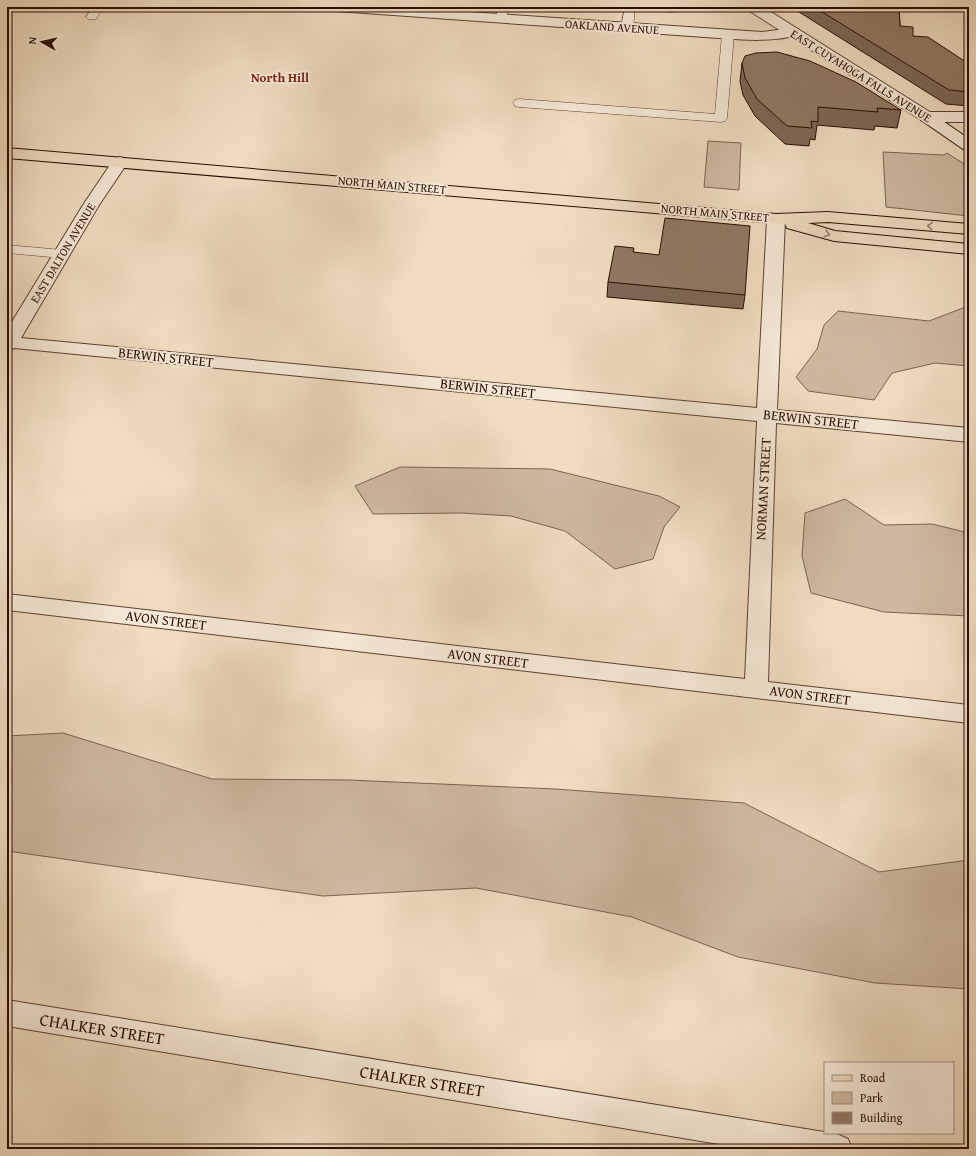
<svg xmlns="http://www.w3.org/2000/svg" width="976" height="1156" viewBox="0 0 976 1156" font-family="'Gentium Book Plus',serif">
<rect width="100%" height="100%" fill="#f0ddc1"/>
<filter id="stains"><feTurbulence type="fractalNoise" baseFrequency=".005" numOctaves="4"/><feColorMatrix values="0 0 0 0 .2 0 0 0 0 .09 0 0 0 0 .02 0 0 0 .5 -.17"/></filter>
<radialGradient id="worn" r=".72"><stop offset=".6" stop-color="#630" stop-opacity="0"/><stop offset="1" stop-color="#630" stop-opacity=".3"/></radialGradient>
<g fill="#ceb9a0" stroke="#7c6250">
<path d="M708,141l33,2 -2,47 -35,-3z"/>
<path d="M883,152l61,3 3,-2 22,14v49l-83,-9z"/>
<path d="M963,308h6v58l-34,-3 -43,10 -18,27 -66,-9 -12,-14 21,-28 7,-24 14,-14 91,10z"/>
<path d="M400,467l150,2 109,27 21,11 -16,20 -11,32 -38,10 -50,-38 -54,-15 -50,-3 -88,1 -18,-28z"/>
<path d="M845,499l39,26 48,-1 37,9v83l-85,-4 -73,-19 -9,-37 3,-43z"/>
<path d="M63,733l149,46 137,1 206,9 189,14 135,69 90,-12v129l-94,-6 -137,-26 -106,-40 -156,-29 -153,8 -316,-45v-115z"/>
</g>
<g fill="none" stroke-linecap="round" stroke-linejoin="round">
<defs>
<g id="service">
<path d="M93,7h11l-8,12h-8l-2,-2z"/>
<path d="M499,7h10l-4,14 -4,1 -6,-3z"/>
<path d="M625,7h10l-2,21 -6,3 -6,-3z"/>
<path d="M648,7h36l1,2c-4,5 -33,3 -37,-2z"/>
<path d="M728,32l6,3 -7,83 -2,3 -4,1 -202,-15 -4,-1 -2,-3 2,-3 4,-1 196,15 7,-79z"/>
<path d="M7,245l55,5 5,1 2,3 -2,3 -5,1 -55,-5z"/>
</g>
<g id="minor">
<path d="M329,7h67l366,25 31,-4 5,1 2,3 -2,3c-26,7 -52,5 -79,3l-383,-27 -5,-1z"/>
<path d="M927,112h42v10h-42l-6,-2 -2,-3 2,-3z"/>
<path d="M120,157l6,2 2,3 -29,43 -78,133 736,70 10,-189 3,-4 6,-1 6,1 3,4 -8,191 192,18v14l-193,-19 -8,259 201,23v18l-962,-113v-16l738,85 12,-258 -743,-73 -7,3v-21l76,-125 31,-46z"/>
<path d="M7,1000l830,134 11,5 4,10h-103l-742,-123z"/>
</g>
<path id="tertiary" d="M746,7h17l170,107 2,3 -2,3 -6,2 -6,-2 -173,-110z"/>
<path id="secondary" d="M927,112l6,2 36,25v12l-6,-2 -42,-29 -2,-3 2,-3z"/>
<path id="primary" d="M7,148l769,66 52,-2 141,12v10l-141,-12 -20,1 27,8 134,13v10l-135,-13 -47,-13 -2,-4 -778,-66z"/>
</defs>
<use href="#service" stroke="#5c4030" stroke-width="1"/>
<use href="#minor" stroke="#5c4030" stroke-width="2"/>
<use href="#tertiary" stroke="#5c4030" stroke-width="2"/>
<use href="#secondary" stroke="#2a0c00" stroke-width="2"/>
<use href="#primary" stroke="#2a0c00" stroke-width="2"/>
<use href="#service" fill="#f5e9d7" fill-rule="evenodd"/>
<use href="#minor" fill="#f5e9d7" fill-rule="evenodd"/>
<use href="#tertiary" fill="#f5e9d7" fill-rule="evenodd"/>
<use href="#secondary" fill="#f5e9d7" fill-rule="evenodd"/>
<use href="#primary" fill="#f0ddc1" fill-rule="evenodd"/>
</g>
<g fill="#7d6856" stroke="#2a0c00">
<path d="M791,7h108l1,19 13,10 56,28v42l-23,-2z"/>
<path d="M742,63l159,47 -4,18 -22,-2 -1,4 -57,-5 -2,15 -5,-1 -1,7 -24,-2 -30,-28 -12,-21 -3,-14z"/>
<path d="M634,252l111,43 -2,14 -136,-12 1,-15z"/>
</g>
<g fill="#917964" stroke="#2a0c00">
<path d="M814,7h85l1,19 13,1v9l15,1 41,27v28l-20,-2z"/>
<path d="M777,52l33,9 46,21 45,28 -24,-2 1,4 -60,-5v15l-7,-1 1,7 -25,-2 -30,-27 -12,-21 -3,-15 3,-7 11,-3z"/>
<path d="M665,218l85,8 -5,69 -137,-13 7,-36 19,2 -1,4 26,3z"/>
</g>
<defs><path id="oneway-chevron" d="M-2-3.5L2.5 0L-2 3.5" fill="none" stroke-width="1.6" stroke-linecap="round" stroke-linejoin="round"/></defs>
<g stroke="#977f6a">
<use href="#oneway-chevron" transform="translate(930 226) rotate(-175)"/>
<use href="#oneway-chevron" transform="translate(827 234) rotate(17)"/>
</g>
<g text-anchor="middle" stroke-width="4" stroke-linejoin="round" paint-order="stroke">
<g font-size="12" fill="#2a0c00" stroke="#f5e9d7">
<text transform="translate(612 27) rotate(4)" y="4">OAKLAND AVENUE</text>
<text transform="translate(861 76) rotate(32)" y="4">EAST CUYAHOGA FALLS AVENUE</text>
<text transform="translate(392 185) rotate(5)" y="4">NORTH MAIN STREET</text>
<text transform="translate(715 213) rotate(5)" y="4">NORTH MAIN STREET</text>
<text transform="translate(63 253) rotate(-59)" y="4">EAST DALTON AVENUE</text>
</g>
<g font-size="13" font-weight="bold" fill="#7a1f14" stroke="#f5e9d7">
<text x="280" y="82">North Hill</text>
</g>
<g font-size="14" fill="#2a0c00" stroke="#f5e9d7">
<text transform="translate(166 357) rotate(6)" y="5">BERWIN STREET</text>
<text transform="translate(488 388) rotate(6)" y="5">BERWIN STREET</text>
<text transform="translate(811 419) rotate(6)" y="5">BERWIN STREET</text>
<text transform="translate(763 489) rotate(-87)" y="5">NORMAN STREET</text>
<text transform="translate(166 620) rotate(7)" y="5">AVON STREET</text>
<text transform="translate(488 658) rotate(7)" y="5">AVON STREET</text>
<text transform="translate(810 695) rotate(7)" y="5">AVON STREET</text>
</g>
<g font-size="17" fill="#2a0c00" stroke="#f5e9d7">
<text transform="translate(102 1029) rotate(9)" y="6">CHALKER STREET</text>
<text transform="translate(422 1081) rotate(9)" y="6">CHALKER STREET</text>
</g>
</g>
<rect width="976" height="1156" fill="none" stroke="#f0ddc1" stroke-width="24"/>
<rect x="8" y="8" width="960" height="1140" fill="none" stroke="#2a0c00" stroke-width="2"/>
<rect x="12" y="12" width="952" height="1132" fill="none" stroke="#2a0c00"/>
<rect x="824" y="1062" width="130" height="72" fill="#f5e9d7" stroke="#a49181"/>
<rect x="832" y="1075" width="20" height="6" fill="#f0ddc1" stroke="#a49181"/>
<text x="860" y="1082" font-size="12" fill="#2a0c00">Road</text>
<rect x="832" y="1092" width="20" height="12" fill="#ceb9a0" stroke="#a49181"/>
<text x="860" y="1102" font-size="12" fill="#2a0c00">Park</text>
<rect x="832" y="1112" width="20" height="12" fill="#917964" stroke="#a49181"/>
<text x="860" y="1122" font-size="12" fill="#2a0c00">Building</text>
<g transform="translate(42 42) rotate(278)" stroke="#f5e9d7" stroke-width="3" paint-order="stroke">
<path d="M0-3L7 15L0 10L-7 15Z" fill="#2a0c00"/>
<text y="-6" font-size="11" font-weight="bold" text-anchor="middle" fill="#2a0c00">N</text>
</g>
<rect width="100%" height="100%" filter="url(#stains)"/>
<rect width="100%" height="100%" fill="url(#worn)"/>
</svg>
